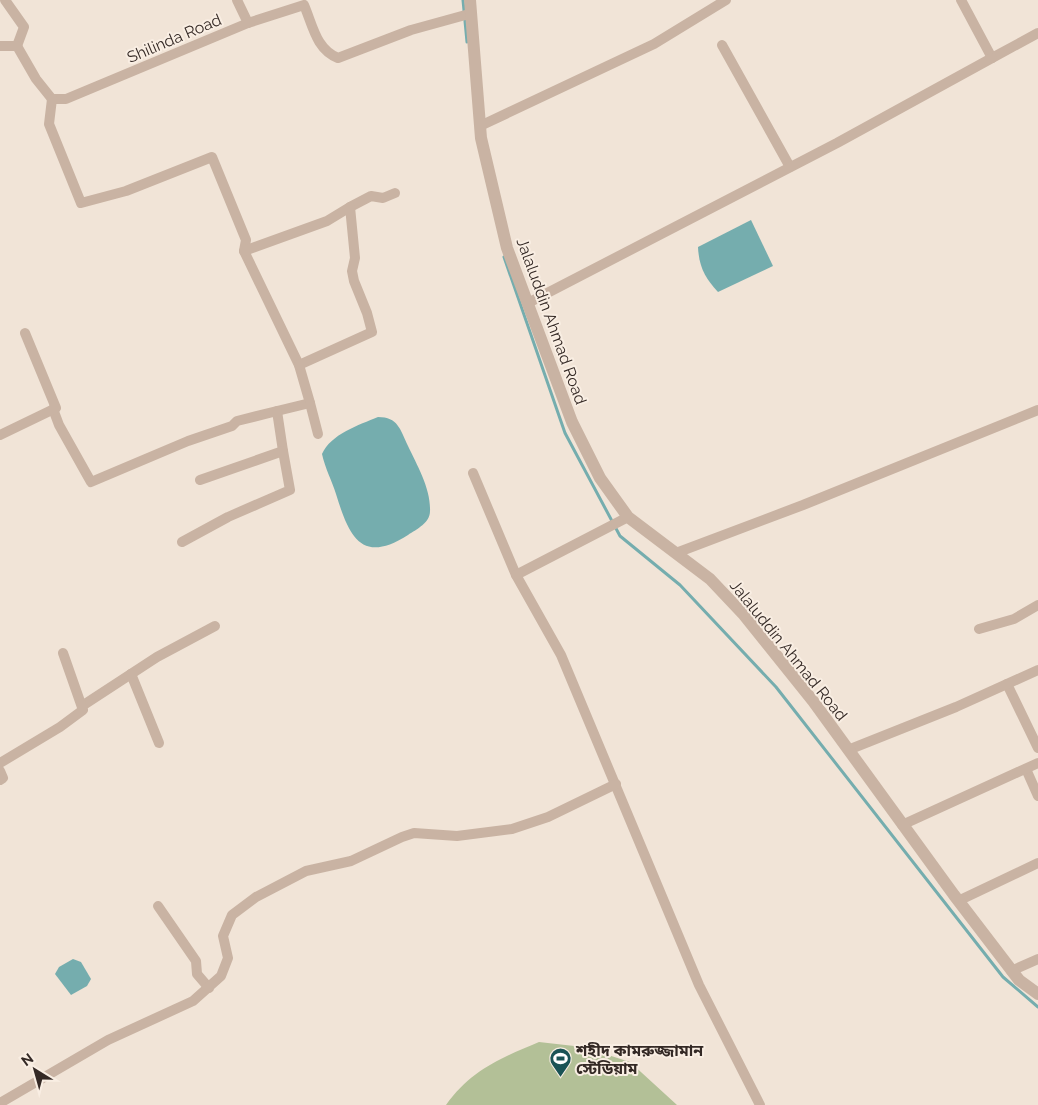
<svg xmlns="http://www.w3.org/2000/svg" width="1038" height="1105" viewBox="0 0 1038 1105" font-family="Raleway,'Noto Sans Bengali',sans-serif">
<rect width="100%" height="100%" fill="#f1e4d7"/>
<path fill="#b3c097" d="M539,1042l44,5 47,15 47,43h-231c25,-35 55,-47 93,-63z"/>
<g fill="#75adae">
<path d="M751,220l22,46 -55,26c-13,-14 -19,-25 -20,-45z"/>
<path d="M378,417c20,0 22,12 30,29 9,19 23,43 22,65 0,12 -13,18 -22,24 -47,30 -59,1 -72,-41 -4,-13 -11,-26 -14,-40 9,-20 37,-29 56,-37z"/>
<path d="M73,959l8,3 10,17 -4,7 -16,9 -16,-21 4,-7z"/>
</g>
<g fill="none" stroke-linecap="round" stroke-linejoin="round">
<g stroke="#75adae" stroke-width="3">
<path d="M463,0l4,42"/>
<path d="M504,257l61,176 55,103 60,49 96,102 227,290 35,30"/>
</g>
<g stroke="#c9b3a3" stroke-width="10">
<path d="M5,0l19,27 -7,19"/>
<path d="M237,0l11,23"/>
<path d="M961,0l31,58 46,-25"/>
<path d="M722,45l68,122"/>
<path d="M0,46h17l19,33 16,20h14l182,-76 56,-18c9,21 12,44 34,53l73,-28 58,-16"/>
<path d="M52,99l-3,25 32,79 45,-12 86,-34 34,83 -2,11 55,114 11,38 -33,8"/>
<path d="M480,126l174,-82 72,-44"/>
<path d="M350,207l21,-11 12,2 12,-5"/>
<path d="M244,251l83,-30 23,-14 5,51 -3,13 2,10 13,32 5,19 -73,33"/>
<path d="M528,303l309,-160 155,-85"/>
<path d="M310,403l8,31"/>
<path d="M53,409l6,16 32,57 97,-41 44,-15 5,-5 40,-10 6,40"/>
<path d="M0,435l56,-27 -31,-75"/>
<path d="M473,473l43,102 45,80 138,330 61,120"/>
<path d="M182,542l46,-25 62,-27 -7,-39 -83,29"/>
<path d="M676,553l127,-48 235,-95"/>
<path d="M516,575l112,-58"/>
<path d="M979,629l35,-10 24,-14"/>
<path d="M131,674l28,69"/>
<path d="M1007,684l31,64"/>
<path d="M82,706l75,-49 58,-31"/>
<path d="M848,750l108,-43 82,-37"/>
<path d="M0,763l60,-36 23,-17 -20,-57"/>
<path d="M1026,769l12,27"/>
<path d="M0,771l3,7 -3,2"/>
<path d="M902,825l136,-62"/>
<path d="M958,901l80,-38"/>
<path d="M158,906l38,55 1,13 12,14"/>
<path d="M1011,971l27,-12"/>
<path d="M0,1103l108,-63 85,-39 28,-25 7,-18 -5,-22 9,-21 24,-18 50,-26 45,-10 51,-24 12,-4 43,3 55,-7 36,-12 68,-33"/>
</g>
<path stroke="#c9b3a3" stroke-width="12" d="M470,0l11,138 26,110 65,174 28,56 28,39 82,62 34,36 69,86 141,194 65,85 19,14"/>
</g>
<defs>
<symbol id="stadium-pin" viewBox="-11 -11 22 30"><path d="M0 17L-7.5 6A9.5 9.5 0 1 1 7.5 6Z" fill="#1a5355" stroke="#f9eee3"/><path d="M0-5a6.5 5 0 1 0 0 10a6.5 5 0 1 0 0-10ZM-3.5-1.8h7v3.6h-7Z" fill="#fff"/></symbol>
</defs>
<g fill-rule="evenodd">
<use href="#stadium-pin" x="548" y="1046" width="25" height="34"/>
</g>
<g text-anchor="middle" stroke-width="4" stroke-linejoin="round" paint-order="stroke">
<g font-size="16" fill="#342925" stroke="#f9eee3">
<text transform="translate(174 38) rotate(-23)" y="6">Shilinda Road</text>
<text transform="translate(552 321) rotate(70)" y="6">Jalaluddin Ahmad Road</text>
<text transform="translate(789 650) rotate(51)" y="6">Jalaluddin Ahmad Road</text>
</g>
<g font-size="16" font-weight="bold" fill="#342925" stroke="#f9eee3" text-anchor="start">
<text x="576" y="1056">শহীদ কামরুজ্জামান<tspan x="576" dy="18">স্টেডিয়াম</tspan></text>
</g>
</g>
<g transform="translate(35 1070) rotate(323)" stroke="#f9eee3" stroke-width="4" paint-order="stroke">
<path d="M0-4L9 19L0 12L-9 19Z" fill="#342925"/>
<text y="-8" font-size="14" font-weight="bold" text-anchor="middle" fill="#342925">N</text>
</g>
</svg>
